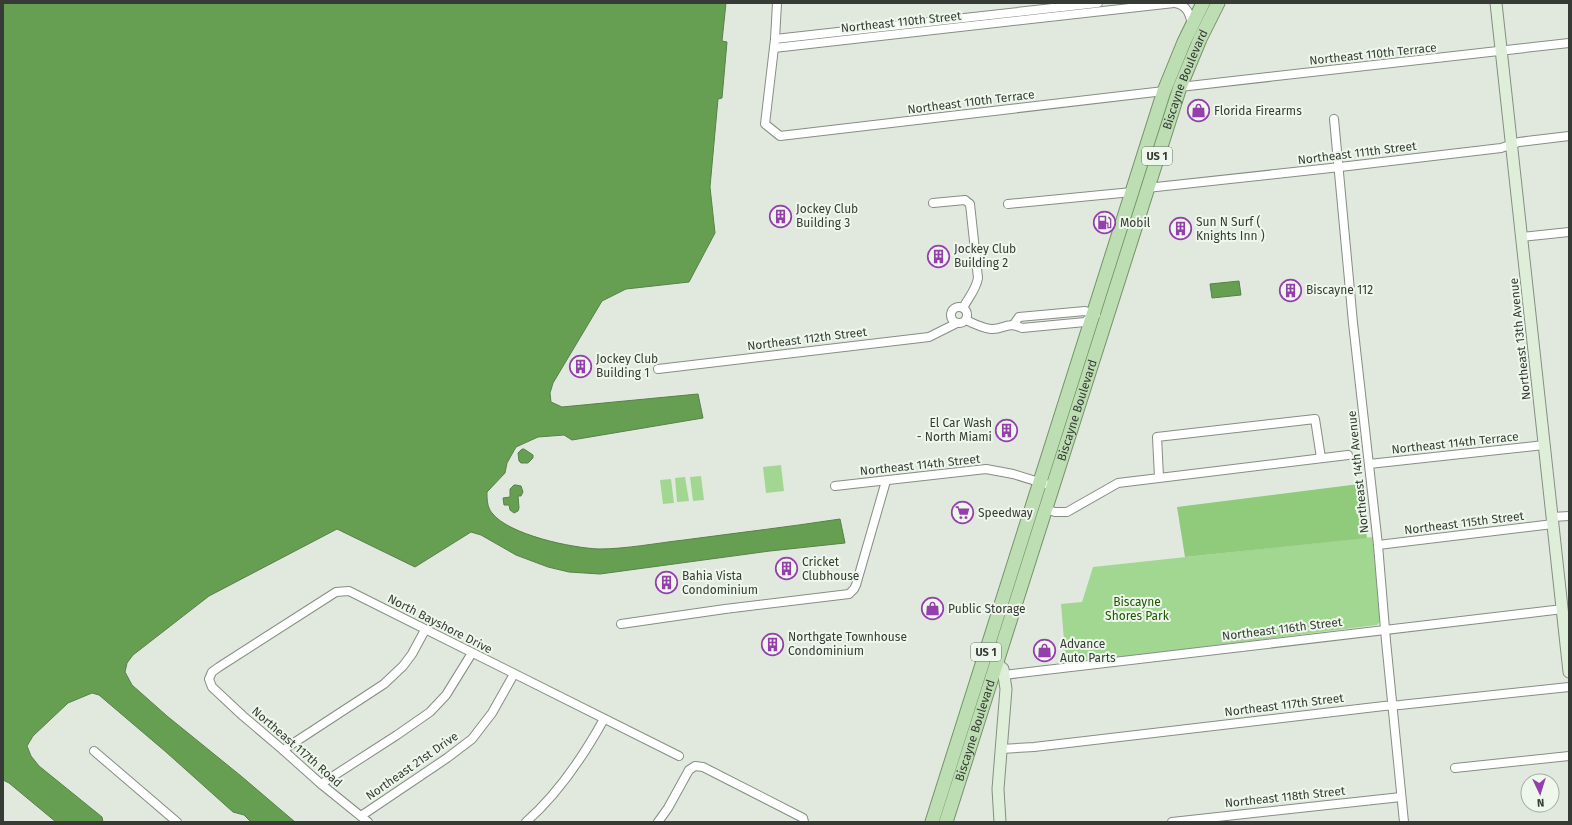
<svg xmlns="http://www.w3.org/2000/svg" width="1572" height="825" viewBox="0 0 1572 825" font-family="'Fira Sans',sans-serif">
<rect width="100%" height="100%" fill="#e1e9df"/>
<g fill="#a2d791">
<path d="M781,465l3,26 -18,2 -3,-26z"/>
<path d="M701,476l3,24 -11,1 -3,-24z"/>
<path d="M685,477l4,24 -12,1 -2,-24z"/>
<path d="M671,479l3,24 -11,1 -3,-24z"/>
<path d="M1373,537l8,84 -4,4 -311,39 -5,-60 21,-2 11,-35z"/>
</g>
<path fill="#90cb7c" d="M1359,484l8,54 -182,19 -8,-50z"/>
<g fill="#669f52" stroke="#58814a">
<path d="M3,3h723l-4,38 5,1 -5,56 -4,1 -8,88 5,46 -26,49 -63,7 -24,12 -49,82 -3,10 1,9 11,5 136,-13 5,24 -131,22 -8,-5 -26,2 -22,10 -9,16 -2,10 -18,19c0,7 0,15 5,21 17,22 80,35 107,36 27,0 58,-6 85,-9 52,-7 104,-13 156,-21l5,24 -75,8 -170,23 -31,-2 -21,-5 -32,-12 -35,-20 -10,-3 -56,35 -78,-38 -128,67 -76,59 -6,8 -2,9 7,13 35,31 74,60 54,46h-44l-7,-7 -11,-3 -67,-60 -67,-57 -7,-2 -24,10 -35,33 -6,10 4,10 8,10 63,51 1,5h-47l-47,-39 -6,-3z"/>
<path d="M1239,281l2,14 -29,3 -2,-14z"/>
<path d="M522,449h2l9,6v3l-5,5h-7l-2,-2 -1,-8z"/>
<path d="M514,485h2l5,1 2,6 -2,4h-3l1,12 -1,3 -4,2 -4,-3 -1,-5h-5l-1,-7 7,-1v-8z"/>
</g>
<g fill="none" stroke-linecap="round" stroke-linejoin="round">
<defs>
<g id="street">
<path d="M777,3l-2,36 -10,85 15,12 384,-45"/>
<path d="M1175,3c12,2 15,11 17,22"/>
<path d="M775,39l323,-36"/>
<path d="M774,48l400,-45"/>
<path d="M1180,87l389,-44"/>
<path d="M1334,119l19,204 25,222 8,96 18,181"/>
<path d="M1147,188l193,-21 161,-19 18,-6 50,-6"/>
<path d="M933,203l32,-3 5,4 8,74c-2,12 -10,20 -15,30"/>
<path d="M1008,204l124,-12"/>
<path d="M1522,237l47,-5"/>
<circle cx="959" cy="315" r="8"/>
<path d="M966,320c8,4 16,8 25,9 13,1 15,-8 31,-1l63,-6 7,-7"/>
<path d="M1014,324l5,-7 66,-6 11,4"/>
<path d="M658,369l271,-32 28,-14"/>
<path d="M1369,464l175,-19"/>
<path d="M1159,477l-2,-40 158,-18 6,39"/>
<path d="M835,486l151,-17 27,5 39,12"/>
<path d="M1045,509l10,3h12l51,-29 230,-28"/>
<path d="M1552,517l17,-1"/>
<path d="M1378,545l175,-21"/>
<path d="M621,624l104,-15 124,-15 5,-5 2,-4 30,-104"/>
<path d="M1004,675l559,-66"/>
<path d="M1001,749l33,-2 350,-41 16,-1 169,-18"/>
<path d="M283,750l101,-66 19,-18 9,-12 13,-24"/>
<path d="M94,751l83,71"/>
<path d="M1455,768l114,-12"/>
<path d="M321,784l76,-49 33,-23 16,-17 26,-42"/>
<path d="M361,816l86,-58 25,-19 20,-26 22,-39"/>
<path d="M368,822l-47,-38 -38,-34 -40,-34 -31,-29 -3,-8 3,-7 7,-5 117,-75 13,-1 330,165"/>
<path d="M526,822c33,-29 57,-65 78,-103"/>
<path d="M658,822l10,-14 21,-38 6,-4 8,1 100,51 1,4"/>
<path d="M1172,822l229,-25"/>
</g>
<g id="secondary">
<path d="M1496,3l73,669"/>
<path d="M996,663l7,6 3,20 -8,100 2,33"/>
</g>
<g id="primary">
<path d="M932,822l232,-731 20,-49 19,-39"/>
<path id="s1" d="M946,822l234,-735 20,-48 18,-36"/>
</g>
</defs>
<use href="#street" stroke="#868e84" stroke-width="10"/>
<use href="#secondary" stroke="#868e84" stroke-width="13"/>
<use href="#primary" stroke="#729566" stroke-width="15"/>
<use href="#street" stroke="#fff" stroke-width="8"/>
<use href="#secondary" stroke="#deeed9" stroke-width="11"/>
<use href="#primary" stroke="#bdddb3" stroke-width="13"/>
</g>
<defs>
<symbol id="shop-ring" viewBox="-11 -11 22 22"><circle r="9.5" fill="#eef7ec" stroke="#943fac" stroke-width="1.5"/><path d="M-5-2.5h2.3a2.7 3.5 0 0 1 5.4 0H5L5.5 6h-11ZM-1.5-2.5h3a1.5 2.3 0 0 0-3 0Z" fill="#943fac"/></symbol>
<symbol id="building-ring" viewBox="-11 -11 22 22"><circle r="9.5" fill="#eef7ec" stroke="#943fac" stroke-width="1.5"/><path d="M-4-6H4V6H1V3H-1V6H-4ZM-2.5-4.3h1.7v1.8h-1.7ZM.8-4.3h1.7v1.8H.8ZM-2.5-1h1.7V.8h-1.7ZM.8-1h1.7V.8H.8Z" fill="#943fac"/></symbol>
<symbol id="fuel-ring" viewBox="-11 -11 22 22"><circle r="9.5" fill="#eef7ec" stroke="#943fac" stroke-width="1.5"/><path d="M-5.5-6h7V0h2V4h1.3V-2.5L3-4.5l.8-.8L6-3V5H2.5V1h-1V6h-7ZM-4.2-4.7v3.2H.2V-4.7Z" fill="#943fac"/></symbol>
<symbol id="supermarket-ring" viewBox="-11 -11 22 22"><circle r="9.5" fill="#eef7ec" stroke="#943fac" stroke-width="1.5"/><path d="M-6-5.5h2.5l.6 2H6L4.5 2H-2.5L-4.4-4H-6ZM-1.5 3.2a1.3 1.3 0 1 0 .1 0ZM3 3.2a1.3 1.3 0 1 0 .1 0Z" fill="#943fac"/></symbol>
</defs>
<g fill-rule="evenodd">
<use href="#shop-ring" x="1186" y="98" width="25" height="25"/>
<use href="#building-ring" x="768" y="204" width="25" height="25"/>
<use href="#fuel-ring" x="1092" y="210" width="25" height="25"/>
<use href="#building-ring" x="1168" y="216" width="25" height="25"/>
<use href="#building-ring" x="926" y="244" width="25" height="25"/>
<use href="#building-ring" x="1278" y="278" width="25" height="25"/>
<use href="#building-ring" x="568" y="354" width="25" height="25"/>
<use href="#building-ring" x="994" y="418" width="25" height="25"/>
<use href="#supermarket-ring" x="950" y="500" width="25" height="25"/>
<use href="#building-ring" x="774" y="556" width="25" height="25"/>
<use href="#building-ring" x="654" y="570" width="25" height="25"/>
<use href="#shop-ring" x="920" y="596" width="25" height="25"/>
<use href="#building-ring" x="760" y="632" width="25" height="25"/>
<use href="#shop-ring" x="1032" y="638" width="25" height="25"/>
</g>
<g text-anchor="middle" stroke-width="4" stroke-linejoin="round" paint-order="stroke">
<g fill="#eef7ec" stroke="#6e736d" stroke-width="1">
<rect x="1142" y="147" width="30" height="18" rx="3"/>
<rect x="971" y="643" width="30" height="18" rx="3"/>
</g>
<g font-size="11" font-weight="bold" fill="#373b36">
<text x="1157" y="160">US 1</text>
<text x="986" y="656">US 1</text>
</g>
<g font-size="12" fill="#373b36" stroke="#eef7ec">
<text transform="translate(901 22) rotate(-6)" y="4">Northeast 110th Street</text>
<text transform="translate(1373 54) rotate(-6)" y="4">Northeast 110th Terrace</text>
<text dy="4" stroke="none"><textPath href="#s1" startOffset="780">Biscayne Boulevard</textPath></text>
<text transform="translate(971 102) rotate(-7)" y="4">Northeast 110th Terrace</text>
<text transform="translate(1357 153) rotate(-7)" y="4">Northeast 111th Street</text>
<text transform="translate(807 339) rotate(-7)" y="4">Northeast 112th Street</text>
<text transform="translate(1520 339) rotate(-96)" y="4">Northeast 13th Avenue</text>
<text dy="4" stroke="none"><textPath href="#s1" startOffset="432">Biscayne Boulevard</textPath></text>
<text transform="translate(1455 443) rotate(-6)" y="4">Northeast 114th Terrace</text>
<text transform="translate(920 465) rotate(-6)" y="4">Northeast 114th Street</text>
<text transform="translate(1358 472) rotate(-96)" y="4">Northeast 14th Avenue</text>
<text transform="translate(1464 523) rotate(-7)" y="4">Northeast 115th Street</text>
<text transform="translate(440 624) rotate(27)" y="4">North Bayshore Drive</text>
<text transform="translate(1282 629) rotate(-7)" y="4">Northeast 116th Street</text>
<text transform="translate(1284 705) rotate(-7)" y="4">Northeast 117th Street</text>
<text dy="4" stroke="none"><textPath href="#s1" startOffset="96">Biscayne Boulevard</textPath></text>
<text transform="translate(297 747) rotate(41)" y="4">Northeast 117th Road</text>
<text transform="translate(412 766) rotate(-35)" y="4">Northeast 21st Drive</text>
<text transform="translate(1285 797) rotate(-6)" y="4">Northeast 118th Street</text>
</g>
<g font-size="12" fill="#373b36" stroke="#eef7ec" text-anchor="start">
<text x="1214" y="115">Florida Firearms</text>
<text x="796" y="213">Jockey Club<tspan x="796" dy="14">Building 3</tspan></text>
<text x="1196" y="226">Sun N Surf (<tspan x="1196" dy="14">Knights Inn )</tspan></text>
<text x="1120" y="227">Mobil</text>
<text x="954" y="253">Jockey Club<tspan x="954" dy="14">Building 2</tspan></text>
<text x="1306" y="294">Biscayne 112</text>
<text x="596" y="363">Jockey Club<tspan x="596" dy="14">Building 1</tspan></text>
<text x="992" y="427" text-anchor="end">El Car Wash<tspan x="992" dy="14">- North Miami</tspan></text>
<text x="978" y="517">Speedway</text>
<text x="802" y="566">Cricket<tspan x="802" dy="14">Clubhouse</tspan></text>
<text x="682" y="580">Bahia Vista<tspan x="682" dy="14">Condominium</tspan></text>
<text x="948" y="613">Public Storage</text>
<text x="788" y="641">Northgate Townhouse<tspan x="788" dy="14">Condominium</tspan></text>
<text x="1060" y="648">Advance<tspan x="1060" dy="14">Auto Parts</tspan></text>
</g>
<g font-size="12" fill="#205703" stroke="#eef7ec">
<text x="1137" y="606">Biscayne<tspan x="1137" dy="14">Shores Park</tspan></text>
</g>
</g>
<rect width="1572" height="825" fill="none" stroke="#373b36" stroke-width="8"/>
<g transform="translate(1540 793) rotate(176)"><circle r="19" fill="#eef7ec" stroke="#a5aca3"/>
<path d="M0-3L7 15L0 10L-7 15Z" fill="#943fac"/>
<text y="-6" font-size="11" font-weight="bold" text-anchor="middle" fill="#373b36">N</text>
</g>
</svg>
